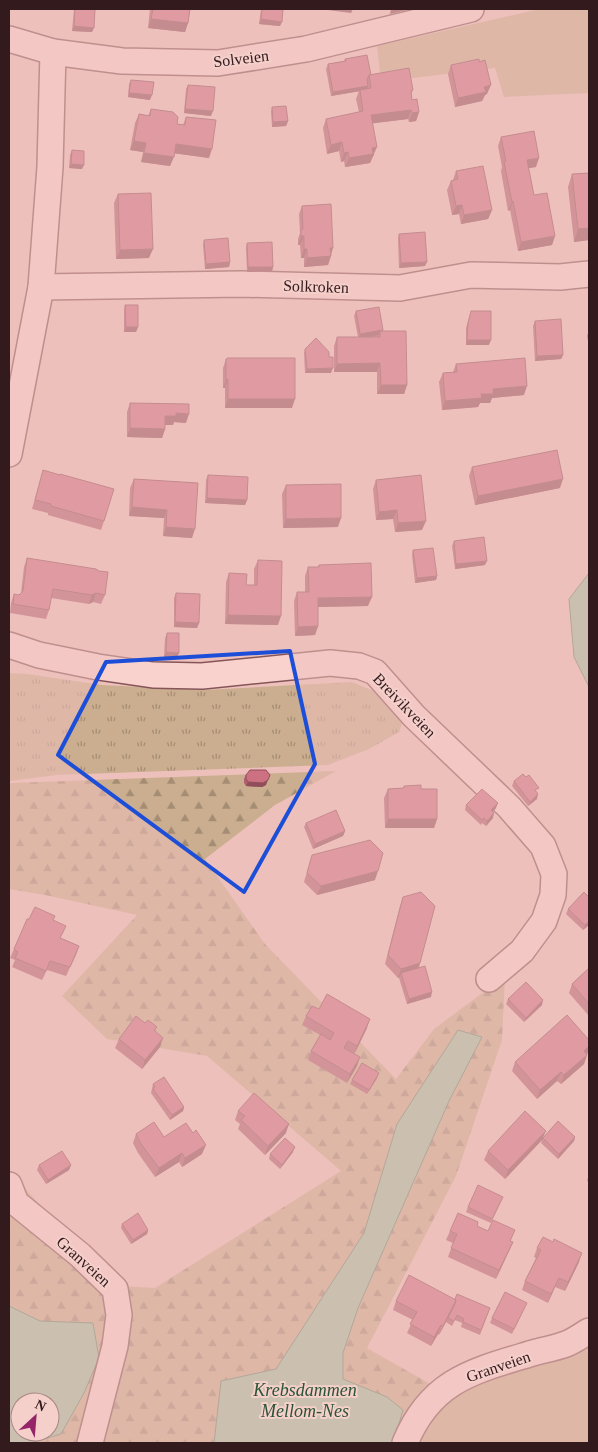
<svg xmlns="http://www.w3.org/2000/svg" width="598" height="1452" viewBox="0 0 598 1452" font-family="Georgia,serif">
<defs>
<pattern id="forest-firs" width="22" height="20" patternUnits="userSpaceOnUse" patternTransform="scale(1.25)"><rect width="22" height="20" fill="#cbae8f"/><path d="M5 1l3.5 6h-7zM16 11l3.5 6h-7z" fill="#a58d74"/></pattern>
<pattern id="park-tufts" width="24" height="20" patternUnits="userSpaceOnUse" patternTransform="scale(1.25)"><rect width="24" height="20" fill="#cbae8f"/><path d="M3 7l-1-3M5 7V3M7 7l1-3M15 17l-1-3M17 17v-4M19 17l1-3" fill="none" stroke="#a58d74"/></pattern>
</defs>
<rect width="100%" height="100%" fill="#eec0bb"/>
<g fill="#cbae8f">
<path d="M540,9h49v84l-85,4 -9,-29 -114,14 -4,-36z"/>
<path d="M589,1327v116h-192l35,-58z"/>
</g>
<path fill="url(#forest-firs)" fill-rule="evenodd" d="M336,771l-61,34 -70,54 60,85 131,135 38,-50 71,-53 -3,64 -46,136 -89,172 65,37 -35,58h-388v-237l13,-21 72,80 10,20 51,3 186,-117 -134,-115 -100,-17 -45,-43 75,-81 -92,-20 -36,-6v-103l2,-3zM20,1402h30v30h-30z"/>
<path fill="url(#park-tufts)" d="M9,673l18,1 75,11 103,5 147,-8 39,16 14,17 -6,17 -30,17 -41,16 -271,10 -48,6z"/>
<g fill="#9fbea2" stroke="#678b6d" fill-rule="evenodd">
<path d="M589,573v114l-15,-30 -5,-58z"/>
<path d="M458,1030l24,7 -33,64 -91,207 -15,45v26l44,18 16,13 -9,31 -2,2h-178l7,-62 55,-12 88,-136 33,-109z"/>
<path d="M9,1306l31,15 53,2 6,35 -15,35 -23,41 -31,9h-21zM20,1402h30v30h-30z"/>
</g>
<g fill="none" stroke-linecap="round" stroke-linejoin="round">
<defs>
<g id="minor">
<path d="M9,39l44,13 69,9 96,2 88,-14 165,-40"/>
<path d="M41,287l200,-3 159,4 71,-13 89,2 29,-3"/>
<path d="M9,454l32,-167 9,-120 3,-115"/>
<path d="M9,645l30,10 59,12 55,8 49,1 128,-13 29,3 16,6 39,44 95,91 34,39 11,28 -1,21 -9,26 -22,30 -33,28"/>
<path d="M9,1185l7,18 64,52 35,34 4,26 -4,31 -25,97"/>
<path d="M405,1443c26,-63 68,-72 128,-90 11,-3 22,-5 33,-9 8,-3 16,-9 23,-13"/>
</g>
</defs>
<use href="#minor" stroke="#855558" stroke-width="28"/>
<use href="#minor" stroke="#f9d2ce" stroke-width="25"/>
</g>
<g fill="#b0606f">
<path d="M74,9h21l-3,23 -20,-1z"/>
<path d="M150,9h40l-2,14 -3,9 -37,-4z"/>
<path d="M261,9h22l-3,17 -21,-2z"/>
<path d="M345,59l26,16 42,15 -2,4 1,6 7,12 -3,9 -7,1 -1,-3 -35,4 1,33h-1l-3,7 -25,4 -1,-6 -3,1 -2,-11 -12,3 -4,-26 3,-9 33,-7 -3,-13 3,-8 -28,5 -5,-27 2,-5 16,-3z"/>
<path d="M451,65l36,29 -2,1 -3,6 -27,6 -7,-33z"/>
<path d="M131,80l19,20 -22,-3 1,-13z"/>
<path d="M188,85l23,31 -27,-3 2,-24z"/>
<path d="M272,107l16,14 -2,5 -14,1 -1,-15z"/>
<path d="M151,109l26,15 6,1 3,-8 23,41 -35,-5 -4,13 -29,-4 2,-10 -13,-2 5,-27 4,-9 9,2z"/>
<path d="M501,137l35,30 -8,1 6,27 21,41 -3,9 -34,6 -8,-41 -2,1 -7,-40 1,-4 -4,-21z"/>
<path d="M72,150l10,19 -13,-1 1,-13z"/>
<path d="M456,171l36,39 -4,9 -27,5 -2,-10 -7,1 -5,-25 4,-9 2,-1z"/>
<path d="M589,173v71v-4l-15,2 -6,-55 4,-13z"/>
<path d="M118,194l31,64 -33,1 -2,-56z"/>
<path d="M302,206l29,48v2l-3,9 -24,2v-9h-3l-1,-13h-2v-6l2,-6 -1,-19z"/>
<path d="M399,234l26,32 -26,2 -1,-30z"/>
<path d="M204,240l26,22 -1,5 -24,2 -2,-24z"/>
<path d="M247,243l26,24 -1,4 -25,1 -1,-24z"/>
<path d="M125,305l13,22 -2,5h-12v-22z"/>
<path d="M356,311l27,19v1l24,54 -3,9h-27v-22h-43v-26l3,-9h21l-4,-21z"/>
<path d="M471,311l18,34h-23v-17z"/>
<path d="M535,321l28,34 -2,4 -26,2 -2,-35z"/>
<path d="M589,330v17l-2,-11z"/>
<path d="M305,349l26,24h-26l-1,-20z"/>
<path d="M226,359l66,49h-67v-20h-2v-20z"/>
<path d="M456,364l68,31 -32,3 -2,5h-10l-2,4 -36,3 -3,-28 4,-9 10,-1z"/>
<path d="M130,403l56,20 -12,-1 -1,3h-8v4l-3,9 -35,-1v-25z"/>
<path d="M472,467l88,21 -85,17 -6,-29z"/>
<path d="M43,470l61,51 -3,9 -53,-15v-2l-16,-4z"/>
<path d="M208,475l39,25 -2,5 -40,-2 1,-23z"/>
<path d="M134,479l64,4 -6,55 -29,-2 1,-18 -35,-2 1,-28z"/>
<path d="M376,480l46,50 -27,2 -2,-13 -17,1 -3,-31z"/>
<path d="M286,485l52,42 -55,1 -1,-34z"/>
<path d="M454,541l31,24 -30,4 -3,-23z"/>
<path d="M413,550l24,26 -1,4 -21,3 -3,-28z"/>
<path d="M27,558l78,37 -4,9 -8,-2 -4,2 -38,-6 -2,12 -3,9 -36,-6 1,-10 3,-9 5,1 2,-2 3,-26z"/>
<path d="M258,560l20,65 -53,-1 1,-42 3,-9 17,12h8v-16z"/>
<path d="M319,565l49,41 -50,1v19l-3,9 -20,1 -1,-35 3,-9h8v-16l3,-9h10z"/>
<path d="M176,593l23,30 -2,5 -23,-1v-29z"/>
<path d="M167,633l12,20 -2,4h-13l1,-19z"/>
<path d="M246,775l20,10 -4,2 -16,-1 -2,-3v-4z"/>
<path d="M514,781l23,11v7l-9,7 -16,-20z"/>
<path d="M404,786l17,3 16,30 -3,9h-49l-1,-30 4,-9 15,-1z"/>
<path d="M466,805l30,3 -3,4v6l-7,8 -4,-3 -1,2 -16,-15z"/>
<path d="M306,823l39,8 -2,5 -30,13 -9,-22z"/>
<path d="M312,855l63,25 -58,15 -13,-13z"/>
<path d="M403,897l17,66 -1,5 12,29 -24,7 -8,-26h-1l-13,-14 15,-58z"/>
<path d="M568,909l21,16 -6,5 -17,-16z"/>
<path d="M29,919l24,1 8,18 18,8 -13,30 -19,-6 -5,10 -30,-13 3,-7 -5,-2 4,-9z"/>
<path d="M589,968v48l-20,-23 3,-9z"/>
<path d="M508,999l34,6 -18,17 -18,-18z"/>
<path d="M319,1009l48,19 -13,26 3,12 -10,17 -39,-23 3,-9 9,-16 -18,-10 4,-9z"/>
<path d="M145,1023l12,4 -2,4 5,16 -18,22 -27,-21 4,-9z"/>
<path d="M589,1040v11l-2,3 -3,10 -23,20 -4,-3 -20,18 -25,-28 3,-9z"/>
<path d="M377,1078l-10,16 -17,-10 2,-4z"/>
<path d="M153,1084l31,23 -1,4 -13,9 -19,-27z"/>
<path d="M238,1111l48,22 -21,22 -27,-26 2,-5 -5,-4z"/>
<path d="M193,1133l9,21 -20,13 -3,-5 -24,15 -17,-24 -5,-10 3,-9 28,3z"/>
<path d="M543,1137h32l-1,4 -16,18 -17,-16 1,-3 -37,39 -21,-19 4,-9z"/>
<path d="M293,1152l-13,17 -11,-10 1,-5z"/>
<path d="M39,1165h32l-2,5 -23,14 -9,-14z"/>
<path d="M589,1174v8l-2,-1z"/>
<path d="M503,1197l-12,26 -25,-11 2,-5z"/>
<path d="M122,1224l26,6 -1,4 -16,10 -10,-16z"/>
<path d="M477,1226l36,16 -4,9 -13,28 -48,-22 5,-14 -7,-3 4,-9z"/>
<path d="M537,1248l42,14 -14,29 -10,-4 -7,16 -26,-13 3,-9 11,-23 -2,-1z"/>
<path d="M455,1299l35,9 -10,27 -19,-8 1,-4 -7,-3 -3,6 -6,-4 -7,13 -1,-1 -7,12 -24,-13 6,-13 -20,-10 3,-9z"/>
<path d="M525,1307l-13,27 -22,-11 2,-5z"/>
</g>
<g fill="#904e5a">
<path d="M320,9h33l-2,4z"/>
<path d="M391,9h20l-21,5z"/>
<path d="M151,19l37,4 -3,9 -37,-4z"/>
<path d="M261,19l21,3 -2,4 -21,-2z"/>
<path d="M74,26l20,2 -2,4 -20,-1z"/>
<path d="M491,85l-4,9 -2,1 -3,6 -27,6 3,-9 26,-11z"/>
<path d="M368,86l-1,4 -36,6 2,-4z"/>
<path d="M129,93l23,2 -2,5 -22,-3z"/>
<path d="M185,109l28,2 -2,5 -27,-3z"/>
<path d="M411,110l-3,9 -40,5 3,-9z"/>
<path d="M419,112l-3,9 -7,1 3,-9z"/>
<path d="M288,121l-2,5 -14,1 1,-5z"/>
<path d="M134,141l12,2 -3,9 -13,-2z"/>
<path d="M342,142l-3,9 -12,3 4,-9z"/>
<path d="M176,144l36,5 -3,9 -37,-5z"/>
<path d="M377,147l-7,16 -25,4 4,-9 23,-10z"/>
<path d="M348,152l-4,9 -3,1 3,-9z"/>
<path d="M144,153l30,4 -4,9 -29,-4z"/>
<path d="M539,158l-3,9 -13,2 4,-9z"/>
<path d="M71,164l13,1 -2,4 -13,-1z"/>
<path d="M513,201l-3,9 -2,1 4,-9z"/>
<path d="M462,205l-3,9 -7,1 4,-9z"/>
<path d="M492,210l-4,9 -27,5 3,-9z"/>
<path d="M589,228v12l-15,2 4,-13z"/>
<path d="M301,236h3l-4,9h-2z"/>
<path d="M555,236l-3,9 -34,6 3,-9z"/>
<path d="M330,248h3l-5,17 -24,2 3,-9z"/>
<path d="M153,249l-4,9 -33,1 4,-9z"/>
<path d="M304,249h3l-3,9h-3z"/>
<path d="M230,262l-1,5 -24,2 1,-5z"/>
<path d="M427,262l-2,4 -26,2 2,-5z"/>
<path d="M248,267h25l-1,4 -25,1z"/>
<path d="M126,327h12l-2,5h-12z"/>
<path d="M383,330l-1,5 -2,-4 -1,4 -21,4 2,-5z"/>
<path d="M467,340h24l-2,5h-23z"/>
<path d="M563,355l-2,4 -26,2 2,-5z"/>
<path d="M380,363l-3,9h-43l3,-8z"/>
<path d="M333,368l-2,5h-26l2,-4z"/>
<path d="M228,379l-3,9h-2l3,-8z"/>
<path d="M381,385h26l-3,9h-27z"/>
<path d="M527,386l-3,9 -32,3 -2,5h-10l-2,4 -36,3 3,-9 36,-7 12,-5z"/>
<path d="M228,399h67l-3,9h-67z"/>
<path d="M176,413l13,1 -3,9 -12,-1 -1,3h-11l3,-9z"/>
<path d="M130,428l35,1 -3,9 -35,-1z"/>
<path d="M563,479l-3,9 -85,17 3,-9z"/>
<path d="M207,498l40,2 -2,5 -40,-2z"/>
<path d="M132,507l35,3 -3,8 -35,-2z"/>
<path d="M397,510l-4,9 -17,1 3,-8z"/>
<path d="M341,518l-3,9 -55,1 3,-9z"/>
<path d="M426,521l-4,9 -27,2 3,-9z"/>
<path d="M166,527l29,2 -3,9 -29,-2z"/>
<path d="M487,561l-2,4 -30,4 1,-5z"/>
<path d="M437,576l-1,4 -21,3 2,-5z"/>
<path d="M96,593l-3,9 -4,2 3,-9z"/>
<path d="M372,597l-4,9 -54,1 4,-9z"/>
<path d="M228,615l53,1 -3,9 -53,-1z"/>
<path d="M175,622l24,1 -2,5 -23,-1z"/>
<path d="M318,626l-3,9 -20,1 3,-9z"/>
<path d="M166,652l13,1 -2,4h-13z"/>
<path d="M268,780l-2,5 -4,2 -16,-1 2,-4z"/>
<path d="M538,794l-1,5 -9,7 2,-4z"/>
<path d="M498,803l-2,5 -6,7 1,-5z"/>
<path d="M494,813l-1,5 -7,8 1,-5z"/>
<path d="M388,819h49l-3,9h-49z"/>
<path d="M345,831l-2,5 -30,13 2,-5z"/>
<path d="M378,871l-3,9 -58,15 4,-9z"/>
<path d="M589,921v4l-6,5 2,-5z"/>
<path d="M79,946l-3,9 -10,21 4,-9z"/>
<path d="M420,963l-3,9 -16,1 -2,5h-1l3,-9z"/>
<path d="M432,992l-1,5 -24,7 2,-5z"/>
<path d="M543,1000l-1,5 -18,17 2,-4z"/>
<path d="M370,1019l-3,9 -13,27 3,-9z"/>
<path d="M163,1038l-3,9 -18,22 3,-9z"/>
<path d="M589,1046v6l-9,8 4,-9z"/>
<path d="M587,1055l-3,9 -23,20 3,-9z"/>
<path d="M360,1057l-3,9 -10,17 3,-9z"/>
<path d="M561,1072l-4,9 -20,18 3,-9z"/>
<path d="M379,1073l-2,5 -10,16 2,-4z"/>
<path d="M184,1107l-1,4 -13,9 2,-5z"/>
<path d="M289,1124l-3,9 -21,22 3,-9z"/>
<path d="M546,1131l-4,9 -37,39 3,-9z"/>
<path d="M575,1137l-1,4 -16,18 1,-5z"/>
<path d="M206,1145l-4,9 -20,13 3,-9z"/>
<path d="M295,1147l-2,5 -13,17 2,-4z"/>
<path d="M182,1153l-3,9 -24,15 4,-9z"/>
<path d="M71,1165l-2,5 -23,14 2,-4z"/>
<path d="M148,1230l-1,4 -16,10 2,-4z"/>
<path d="M513,1242l-4,9 -13,28 3,-9z"/>
<path d="M582,1253l-3,9 -14,29 3,-9z"/>
<path d="M559,1278l-4,9 -7,16 3,-9z"/>
<path d="M456,1300l-10,22 -7,13 4,-9z"/>
<path d="M441,1325l-3,9 -7,12 3,-9z"/>
</g>
<g fill="#cd7081" stroke="#904e5a">
<path d="M75,9h20l-1,19 -20,-2z"/>
<path d="M153,9h37l-2,14 -37,-4z"/>
<path d="M262,9h21l-1,13 -21,-3z"/>
<path d="M367,55l4,20h-2l-2,5 1,6 -35,6 -5,-28 18,-3 -1,-2z"/>
<path d="M479,59v3l6,-2 6,25 -7,2 2,5 -28,6 -7,-33z"/>
<path d="M409,68l4,22 -2,1 1,9 5,-1 2,13 -7,1 -1,-3 -40,5 6,32 -5,1 1,6 -24,4 -1,-6 -4,1 -2,-11 -11,3 -5,-26 37,-8 -3,-21 11,-2 -2,-13z"/>
<path d="M131,80l23,2 -2,13 -23,-2z"/>
<path d="M188,85l27,2 -2,24 -28,-2z"/>
<path d="M286,106l2,15 -15,1 -1,-15z"/>
<path d="M151,109l22,3 5,5 -1,7 8,1 1,-8 30,3 -4,29 -36,-5 -2,13 -30,-4 2,-10 -12,-2 5,-27 11,2z"/>
<path d="M534,131l5,27 -12,2 7,35 13,-2 8,43 -34,6 -8,-41 -1,1 -8,-40 2,-1 -5,-24z"/>
<path d="M72,150l12,1v14l-13,-1z"/>
<path d="M483,166l9,44 -28,5 -2,-10 -6,1 -5,-25 7,-2 -2,-8z"/>
<path d="M589,173v55l-11,1 -6,-55z"/>
<path d="M151,193l2,56 -33,1 -2,-56z"/>
<path d="M331,204l2,44h-3l1,8 -24,2v-9h-3v-13h-3v-6l2,-1 -1,-23z"/>
<path d="M425,232l2,30 -26,1 -2,-29z"/>
<path d="M228,238l2,24 -24,2 -2,-24z"/>
<path d="M272,242l1,25h-25l-1,-24z"/>
<path d="M125,305h13v22h-12z"/>
<path d="M379,307l4,23 -23,4 -4,-23z"/>
<path d="M471,311h20v29h-24l1,-17z"/>
<path d="M561,319l2,36 -26,1 -2,-35z"/>
<path d="M380,331h26l1,54h-26l-1,-22 -43,1v-27h43z"/>
<path d="M316,338l13,14v5h4v11l-26,1 -2,-20z"/>
<path d="M228,358h67v41h-67v-20l-2,1v-21z"/>
<path d="M525,358l2,28 -34,3v5h-12l1,4 -37,3 -2,-28 14,-1 -1,-8z"/>
<path d="M130,403l59,1v10l-13,-1v3h-11v13l-35,-1z"/>
<path d="M557,450l6,29 -85,17 -6,-29z"/>
<path d="M43,470l17,5v-1l54,15 -10,32 -53,-15v-2l-16,-4z"/>
<path d="M208,475l40,2 -1,23 -40,-2z"/>
<path d="M421,475l5,46 -28,2 -1,-13 -18,2 -3,-32z"/>
<path d="M134,479l64,4 -3,46 -29,-2 1,-17 -35,-3z"/>
<path d="M341,484v34l-55,1v-34z"/>
<path d="M484,537l3,24 -31,3 -2,-23z"/>
<path d="M433,548l4,28 -20,2 -4,-28z"/>
<path d="M27,558l69,11 3,2 9,1 -3,23 -9,-2 -4,2 -39,-6 -4,21 -36,-6 1,-10 5,1 4,-4z"/>
<path d="M258,560l24,1 -1,55 -53,-1 1,-42 18,1 -1,11h11z"/>
<path d="M371,563l1,34 -54,1v28l-20,1 -1,-35h12l-1,-25h11v-2z"/>
<path d="M176,593l24,1 -1,29 -24,-1z"/>
<path d="M167,633h12v20l-13,-1z"/>
<path d="M250,770h16l4,5 -2,5 -5,3 -15,-1 -2,-3v-4z"/>
<path d="M523,774l3,3 3,-2 10,13 -4,2 3,4 -8,8 -16,-21z"/>
<path d="M421,785v4h16v30h-49v-30l16,-1v-2z"/>
<path d="M482,789l16,14 -7,7 3,3 -7,8 -3,-3 -2,2 -16,-15z"/>
<path d="M336,810l9,21 -30,13 -9,-21z"/>
<path d="M370,840l13,13 -5,18 -57,15 -14,-13 5,-18z"/>
<path d="M421,892l14,14 -15,57 -19,6 -13,-14 15,-58z"/>
<path d="M584,892l5,5v24l-4,4 -17,-16z"/>
<path d="M35,907l20,9 -2,4 13,6 -6,12 19,8 -9,21 -20,-6 -4,10 -31,-13 3,-6 -4,-3 13,-30h2z"/>
<path d="M425,966l7,26 -23,7 -8,-26z"/>
<path d="M589,968v36l-17,-20z"/>
<path d="M526,982l17,18 -17,18 -18,-19z"/>
<path d="M327,994l43,25 -13,27 -9,-5 -4,7 16,9 -10,17 -39,-23 10,-17 9,6 4,-7 -28,-17 6,-10 7,3z"/>
<path d="M567,1015l22,25v6l-5,5 3,4 -23,20 -3,-3 -21,18 -25,-28z"/>
<path d="M136,1016l9,7 3,-3 9,7 -3,3 9,8 -18,22 -26,-21z"/>
<path d="M362,1063l17,10 -10,17 -17,-10z"/>
<path d="M164,1077l20,30 -12,8 -19,-26 2,-2 -2,-3z"/>
<path d="M254,1093l35,31 -21,22 -27,-26 4,-4 -7,-5z"/>
<path d="M525,1111l21,20 -38,39 -20,-19z"/>
<path d="M558,1121l17,16 -16,17 -16,-16z"/>
<path d="M154,1122l10,15 22,-14 7,10 3,-3 10,15 -21,13 -3,-5 -23,15 -18,-24 -5,-10z"/>
<path d="M285,1138l10,9 -13,18 -12,-11z"/>
<path d="M62,1151l9,14 -23,15 -9,-15z"/>
<path d="M478,1185l25,12 -11,22 -24,-12z"/>
<path d="M138,1213l10,17 -15,10 -11,-16z"/>
<path d="M458,1213l20,9 -1,4 11,5 5,-11 22,10 -5,11 3,1 -14,28 -48,-22 6,-14 -7,-3z"/>
<path d="M543,1237l10,5 1,-3 28,14 -14,29 -9,-4 -8,16 -26,-13 16,-31 -4,-2z"/>
<path d="M409,1275l47,25 -13,26 -2,-1 -7,12 -24,-13 7,-12 -21,-11z"/>
<path d="M505,1292l22,11 -13,26 -22,-11z"/>
<path d="M457,1294l33,14 -9,22 -18,-8 1,-3 -7,-4 -3,6 -6,-3 7,-14 1,-4 -1,-1z"/>
</g>
<path d="M0 0H598V1452H0ZM290,651l25,113 -71,128 -186,-137 48,-93z" fill="#eec0bb" fill-opacity=".55" fill-rule="evenodd"/>
<path fill="none" stroke="#1d4ed8" stroke-width="4" stroke-linejoin="round" d="M290,651l25,113 -71,128 -186,-137 48,-93z"/>
<g text-anchor="middle" stroke-width="4" stroke-linejoin="round" paint-order="stroke">
<g font-size="16" fill="#331a1d" stroke="#f5cfca">
<text transform="translate(241 58) rotate(-7)" y="6">Solveien</text>
<text transform="translate(316 286) rotate(2)" y="6">Solkroken</text>
<text transform="translate(405 705) rotate(46)" y="6">Breivikveien</text>
<text transform="translate(84 1261) rotate(42)" y="6">Granveien</text>
<text transform="translate(498 1366) rotate(-19)" y="6">Granveien</text>
</g>
<g font-size="18" font-style="italic" fill="#295437" stroke="#f5cfca">
<text x="305" y="1396">Krebsdammen<tspan x="305" dy="21">Mellom-Nes</tspan></text>
</g>
</g>
<rect width="598" height="1452" fill="none" stroke="#331a1d" stroke-width="20"/>
<g transform="translate(35 1417) rotate(26)"><circle r="24" fill="#f5cfca" stroke="#a78785"/>
<path d="M0-4L9 19L0 12L-9 19Z" fill="#942569"/>
<text y="-8" font-size="14" font-weight="bold" text-anchor="middle" fill="#331a1d">N</text>
</g>
</svg>
